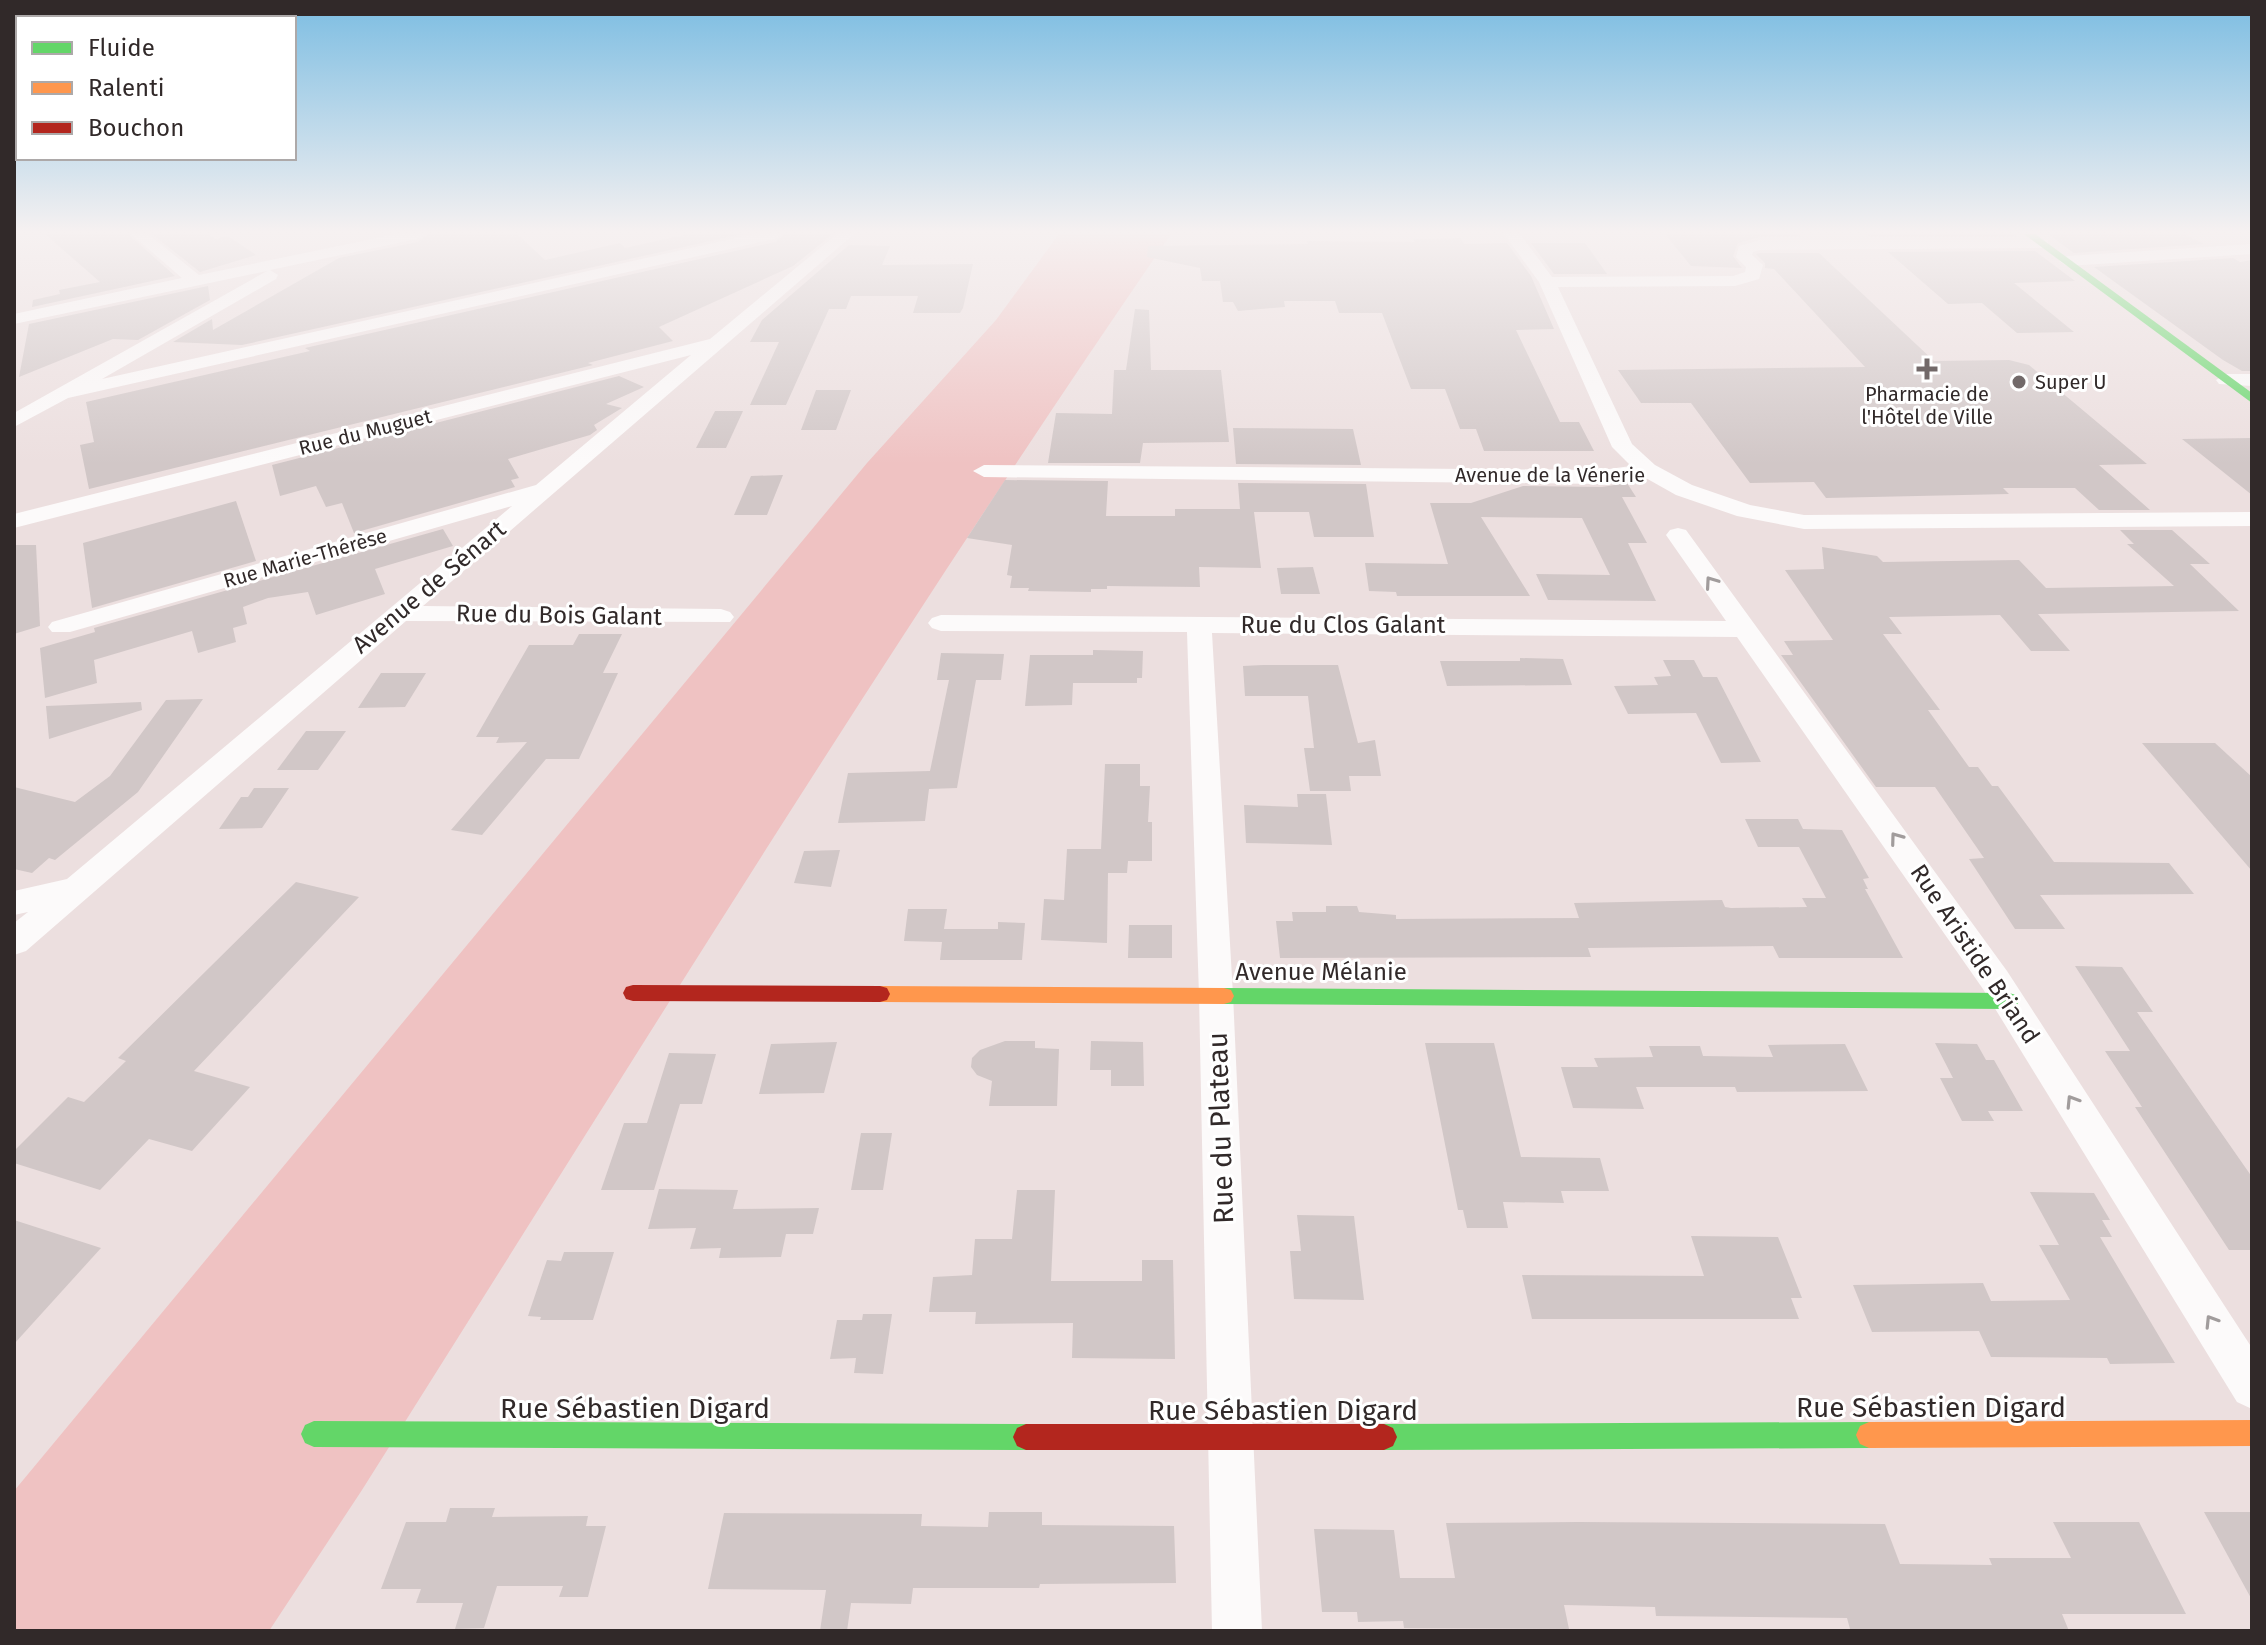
<svg xmlns="http://www.w3.org/2000/svg" width="2266" height="1645" viewBox="0 0 2266 1645" font-family="'Fira Sans',sans-serif">
<rect width="100%" height="100%" fill="#ecdfdf"/>
<path fill="#efc2c2" d="M1059,234h112c-282,410 -543,835 -809,1256l-93,141h-255v-140l853,-1028 129,-143z"/>
<g fill="#d1c7c7">
<path d="M45,234h83l47,42 -143,31 1,-7 27,-6 -1,-4 41,-8z"/>
<path d="M152,234h56l7,5 13,-3 28,19 -56,17z"/>
<path d="M428,234h89l28,26 75,-17 5,5 63,-14h54l-500,111 -69,-3 39,-23 1,11 126,-72 79,-16z"/>
<path d="M785,234h48l-40,32 -134,61 14,14 -85,22 5,2 -504,124 -9,-44 14,-3 -8,-40 224,-51 -5,-3 470,-106z"/>
<path d="M1665,234h134l3,3h-42l-22,6 -5,13 9,12 -51,-2z"/>
<path d="M1866,234h149l2,3h-147z"/>
<path d="M2048,234h136l20,10 -130,9z"/>
<path d="M1461,238l3,6 43,-1 24,33 23,53 -38,1 44,92h19l15,29h-110l-8,-22h-16l-15,-40h-34l-29,-76h-43l-4,-12h-51l1,6 -47,4 -5,-9h-10l-3,-21h-18l-2,-13 -53,-11 1,-11 160,-2 -1,-3 108,1 -2,-3z"/>
<path d="M1531,243h54l22,31h-53z"/>
<path d="M849,245l41,1 -8,19 91,-1 -10,44 -3,5h-47l5,-17h-67l-5,13h-17l-43,96h-36l29,-63h-29l12,-22z"/>
<path d="M2035,251l40,30 -61,2 60,49 -57,1 -35,-30 -34,1 -60,-52z"/>
<path d="M1760,253h59l115,108 75,-1 20,5 118,99 -48,1 51,45h-51l-24,-22h-72l6,6 -183,4 -12,-16 -64,1 -59,-80h-50l-23,-33 247,-3 -91,-98 -9,-1v-5l-9,-9z"/>
<path d="M2233,258l7,4 12,-2v111h-10l-19,-11 -129,-93z"/>
<path d="M208,286l2,14 -72,40 -25,-1 -94,38 10,-53z"/>
<path d="M1135,309l14,1 2,60h70l8,72 -86,1 -3,20h-92l8,-50 56,1 2,-44h12z"/>
<path d="M619,376l25,11 -38,17 16,4 -28,17 3,5 -7,5 -82,24 11,19 -8,2 4,7 -161,46 -12,-30 -16,4 -10,-21 -36,10 -8,-31z"/>
<path d="M816,390h35l-15,40h-35z"/>
<path d="M715,411h28l-17,37h-30z"/>
<path d="M1233,428l120,1 8,36 -125,-1z"/>
<path d="M2252,438v57l-70,-56z"/>
<path d="M783,475l-16,40h-33l17,-39z"/>
<path d="M1005,480l103,1 -2,35h69v-7h65l-2,-26 128,1 8,53h-60l-5,-25h-55l7,56 -62,-1 1,20 -93,-1v3h-16v3l-63,-1 1,-3h-19l2,-12 -5,-1 5,-30 -45,-7z"/>
<path d="M1627,483l9,14h-14l25,46h-19l28,58 -108,-1 -12,-26 74,1 -28,-57 -101,-1 49,79h-133l-1,-4 -27,-1 -4,-28 83,1 -18,-61h41l52,-17 79,1z"/>
<path d="M236,501l20,60 -164,47 -9,-65z"/>
<path d="M443,529l10,17 -78,23 10,25 -69,21 -8,-23 -40,6 -25,9 4,17 -14,4 3,14 -38,11 -6,-22 -98,29 3,23 -52,15 -5,-50 55,-16 -1,-4z"/>
<path d="M2120,530h52l38,34h-20l49,47 -201,3 32,37h-39l-31,-36 -111,2 13,17h-19l57,76h-12l41,57h9l14,19h6l56,76 115,1 25,31 -154,1 25,34h-50l-46,-70 15,-1 -49,-71h-59l-95,-132h12l-9,-14 49,-1 -48,-70 39,-1 -2,-22 55,9 6,6 136,-2 27,28 128,-2 -47,-42h7z"/>
<path d="M14,545h22l4,81 -26,8z"/>
<path d="M1313,567l7,27h-39l-4,-26z"/>
<path d="M579,634h43l-19,39h15l-39,86h-33l-64,76 -31,-5 76,-88 -31,1 3,-6h-23l53,-92h44z"/>
<path d="M1093,650l50,1 -1,27h-5v5h-64l-1,22 -47,1 5,-51h63z"/>
<path d="M941,653l63,1 -3,26h-25l-19,108 -28,1 -4,32 -87,2 10,-50 82,-2 19,-91h-12z"/>
<path d="M1520,658l43,1 9,26 -125,1 -7,-25h80z"/>
<path d="M1663,660h31l9,17h14l44,85 -40,1 -25,-50 -68,1 -14,-28 44,-1 -4,-8 17,-1z"/>
<path d="M1263,665h75l20,78 17,-3 6,36h-32l2,15h-41l-6,-43h10l-6,-52h-63l-2,-30z"/>
<path d="M381,673h45l-21,34 -47,1z"/>
<path d="M203,699l-65,93 -83,68 -6,-2 -17,15 -18,-4v-82l61,15 35,-26 56,-76z"/>
<path d="M141,702l1,8 -93,29 -3,-33z"/>
<path d="M306,731h40l-28,39h-41z"/>
<path d="M2142,743h73l37,34v94z"/>
<path d="M1105,764h35v22h10l-2,36h4v39h-24l-1,12h-19l-1,70 -66,-3 3,-41 20,1 3,-51h34z"/>
<path d="M254,788h35l-27,40 -43,1 22,-32h7z"/>
<path d="M1297,794h29l6,51 -86,-2 -2,-38 54,2z"/>
<path d="M1745,819h53l5,10 39,1 27,48 -6,1 5,10h-3l38,69h-124l-6,-12 -185,2 3,9 -311,1 -4,-37h17l-1,-9h34v-6h31l2,6 37,3v4l183,-1 -5,-15 148,-3 3,7 6,1 76,-1 -5,-9h24l-27,-51h-41z"/>
<path d="M840,850l-9,37 -37,-4 10,-32z"/>
<path d="M296,882l63,15 -165,174 56,16 -58,64 -43,-12 -49,51 -86,-27v-12l54,-54 16,5 42,-41 -8,-3z"/>
<path d="M908,909h39l-3,20h54v-7l27,1 -3,37h-82l2,-18 -38,-1z"/>
<path d="M1129,925h43v33h-44z"/>
<path d="M2075,966l47,1 31,45h-16l115,165v73h-23l-94,-143h7l-37,-56h25z"/>
<path d="M1005,1041h30v7l24,1 -2,57h-68l3,-25 -15,-6 -6,-8 1,-9 8,-8z"/>
<path d="M1091,1041l52,1 1,44h-33v-16h-21z"/>
<path d="M837,1042l-13,51 -65,1 12,-50z"/>
<path d="M1425,1043h69l27,114 79,1 9,33h-48l3,12 -61,-1 5,26h-41l-4,-18h-5z"/>
<path d="M1935,1043l42,1 9,16h8l29,51h-35l6,10h-32l-22,-43h13z"/>
<path d="M1845,1044l23,47 -131,1 -2,-5h-99l8,22 -71,-1 -12,-41h37l-4,-9 59,-1 -4,-11h51l3,10 70,1 -5,-12z"/>
<path d="M669,1053l47,1 -14,50h-22l-26,86h-53l23,-67h23z"/>
<path d="M861,1133h31l-9,57h-32z"/>
<path d="M659,1189l79,1 -5,19 86,-1 -6,26h-27l-5,23 -62,1 2,-10 -31,1 6,-21 -48,1z"/>
<path d="M1017,1190h38l-4,91h91v-21h31l2,99 -103,-1 1,-35 -98,1 1,-12h-47l4,-35 39,-2 3,-36h37z"/>
<path d="M2030,1192l64,1 16,27h-8l10,17h-12l75,126 -65,1 -3,-6 -116,-1 -12,-26 -107,1 -19,-47 130,-2 8,18 79,-1 -31,-55h20z"/>
<path d="M1297,1215l57,1 10,84 -70,-1 -4,-48h11z"/>
<path d="M14,1220l87,28 -87,96z"/>
<path d="M1691,1236l87,1 24,61h-11l8,21h-267l-10,-44 182,1z"/>
<path d="M564,1252h50l-21,68h-53l1,-3 -13,-1 19,-56 14,1z"/>
<path d="M863,1314h29l-9,60 -29,-1 2,-15 -26,1 7,-39h25z"/>
<path d="M450,1508h45l-3,9 96,-1 -2,10h20l-18,71h-29l4,-11h-66l-13,42 -29,1 8,-26h-47l5,-14h-40l25,-67h40z"/>
<path d="M989,1512h53v13l132,1 2,57 -136,1 -1,4h-126l-2,16 -60,-1 -4,28h-27l6,-41 -118,-1 16,-76 198,1 -1,12 67,1z"/>
<path d="M2204,1512h48v88z"/>
<path d="M1578,1522l307,2 15,40 92,1 -3,-7h82l-18,-36h86l47,92h-124l7,17h-92l-127,-2 -3,-11 -191,-2 -1,-9 -91,-2 5,24 -165,-1 -1,-7 -45,1 -1,-10h-35l-8,-83 80,1 6,48h55l-9,-55z"/>
</g>
<g fill="none" stroke-linecap="round" stroke-linejoin="round">
<g fill="#fcfafa" fill-rule="evenodd">
<path d="M131,234h17l51,41 197,-41h29l-8,5 -147,31 8,5 -2,4 -174,100 652,-145h28l-8,5 -706,159 -54,29v-14l253,-142 -253,53v-10l168,-36z"/>
<path d="M837,234h17l-431,372 298,3 9,3 4,5 -4,5 -324,-1 -380,330 -12,4v-32l14,-11 -14,3v-24l53,-12 445,-373 -442,126h-18l-4,-5 4,-5 484,-137 155,-130 -677,173v-14l696,-175z"/>
<path d="M1504,234h16l32,43 181,-1 12,-4 1,-5 -10,-10 3,-11 21,-6h288v6l-6,2 -282,2 -7,2 -1,3 11,10 -4,14 -24,7 -177,1 74,157 23,21 37,20 58,20 54,10 448,-3v14l-448,3 -67,-13 -61,-21 -32,-18 -42,7 -618,-7 -11,-6 11,-6 618,5 29,-4 -19,-19 -73,-165z"/>
<path d="M2252,244v10l-185,12 -8,-5 8,-5z"/>
<path d="M2226,374h26v12l-33,-2 -3,-4z"/>
<path d="M1678,528l8,2 321,441 245,377v61l-15,-7 -254,-413 -246,-352 -525,-4 21,362 29,636h-50l-13,-636 -12,-363 -246,-1 -9,-3 -4,-5 4,-5 9,-3 785,6 -60,-86 4,-5z"/>
</g>
<g fill="#63d668" fill-rule="evenodd">
<path d="M2024,234h11l217,159v10z"/>
<path d="M1224,988l785,5 7,2 3,6 -3,6 -7,2 -785,-5 -7,-2 -3,-6 3,-6z"/>
<path d="M314,1421l712,3 9,4 4,9 -4,9 -9,4 -712,-3 -9,-4 -4,-9 4,-9z"/>
<path d="M1869,1422l9,4 4,9 -4,9 -9,4 -485,2 -9,-4 -4,-9 4,-9 9,-4z"/>
</g>
<g fill="#ff974d" fill-rule="evenodd">
<path d="M880,986l344,2 7,2 3,6 -3,6 -7,2 -344,-2 -7,-2 -3,-6 3,-6z"/>
<path d="M2252,1420v26l-383,2 -9,-4 -4,-9 4,-9 9,-4z"/>
</g>
<g fill="#b3261e" fill-rule="evenodd">
<path d="M633,985l247,1 7,2 3,6 -3,6 -7,2 -247,-1 -7,-2 -3,-6 3,-6z"/>
<path d="M1026,1424h358l9,4 4,9 -4,9 -9,4h-358l-9,-4 -4,-9 4,-9z"/>
</g>
</g>
<defs><path id="oneway-chevron" d="M-2-3.5L2.5 0L-2 3.5" fill="none" stroke-width="1.6" stroke-linecap="round" stroke-linejoin="round" transform="scale(2)"/></defs>
<g stroke="#a19c9c">
<use href="#oneway-chevron" transform="translate(1711 582) rotate(-125)"/>
<use href="#oneway-chevron" transform="translate(1896 838) rotate(-126)"/>
<use href="#oneway-chevron" transform="translate(2072 1101) rotate(-122)"/>
<use href="#oneway-chevron" transform="translate(2211 1321) rotate(-122)"/>
</g>
<linearGradient id="sky" x2="0" y2="1"><stop stop-color="#7cbde2"/><stop offset="0.5" stop-color="#f6f1f1"/><stop offset="1" stop-color="#f6f1f1" stop-opacity="0"/></linearGradient>
<rect width="2266" height="464" fill="url(#sky)"/>
<g fill="#726969" stroke="#fff" stroke-width="3">
<path d="M1923 357h8v8h8v8h-8v8h-8v-8h-8v-8h8z"/>
<circle cx="2019" cy="382" r="8"/>
</g>
<g text-anchor="middle" stroke-width="6" stroke-linejoin="round" paint-order="stroke">
<g font-size="20" fill="#312929" stroke="#fff" text-anchor="start">
<text x="2035" y="389">Super U</text>
<text x="1927" y="401" text-anchor="middle">Pharmacie de<tspan x="1927" dy="23">l'Hôtel de Ville</tspan></text>
</g>
<g font-size="20" fill="#312929" stroke="#fff">
<text transform="translate(365 432) rotate(-14)" y="7">Rue du Muguet</text>
<text x="1550" y="482">Avenue de la Vénerie</text>
<text transform="translate(305 558) rotate(-16)" y="7">Rue Marie-Thérèse</text>
</g>
<g font-size="24" fill="#312929" stroke="#fff">
<text transform="translate(429 587) rotate(-40)" y="8">Avenue de Sénart</text>
<text transform="translate(559 615) rotate(1)" y="8">Rue du Bois Galant</text>
<text x="1343" y="633">Rue du Clos Galant</text>
<text transform="translate(1975 954) rotate(56)" y="8">Rue Aristide Briand</text>
<text x="1321" y="980">Avenue Mélanie</text>
</g>
<g font-size="28" fill="#312929" stroke="#fff">
<text transform="translate(1220 1128) rotate(-92)" y="10">Rue du Plateau</text>
<text x="1931" y="1417">Rue Sébastien Digard</text>
<text x="635" y="1418">Rue Sébastien Digard</text>
<text x="1283" y="1420">Rue Sébastien Digard</text>
</g>
</g>
<rect width="2266" height="1645" fill="none" stroke="#312929" stroke-width="32"/>
<rect x="16" y="16" width="280" height="144" fill="#ffffff" stroke="#ada9a9" stroke-width="2"/>
<rect x="32" y="42" width="40" height="12" fill="#63d668" stroke="#ada9a9" stroke-width="2"/>
<text x="88" y="56" font-size="24" fill="#312929">Fluide</text>
<rect x="32" y="82" width="40" height="12" fill="#ff974d" stroke="#ada9a9" stroke-width="2"/>
<text x="88" y="96" font-size="24" fill="#312929">Ralenti</text>
<rect x="32" y="122" width="40" height="12" fill="#b3261e" stroke="#ada9a9" stroke-width="2"/>
<text x="88" y="136" font-size="24" fill="#312929">Bouchon</text>
</svg>
